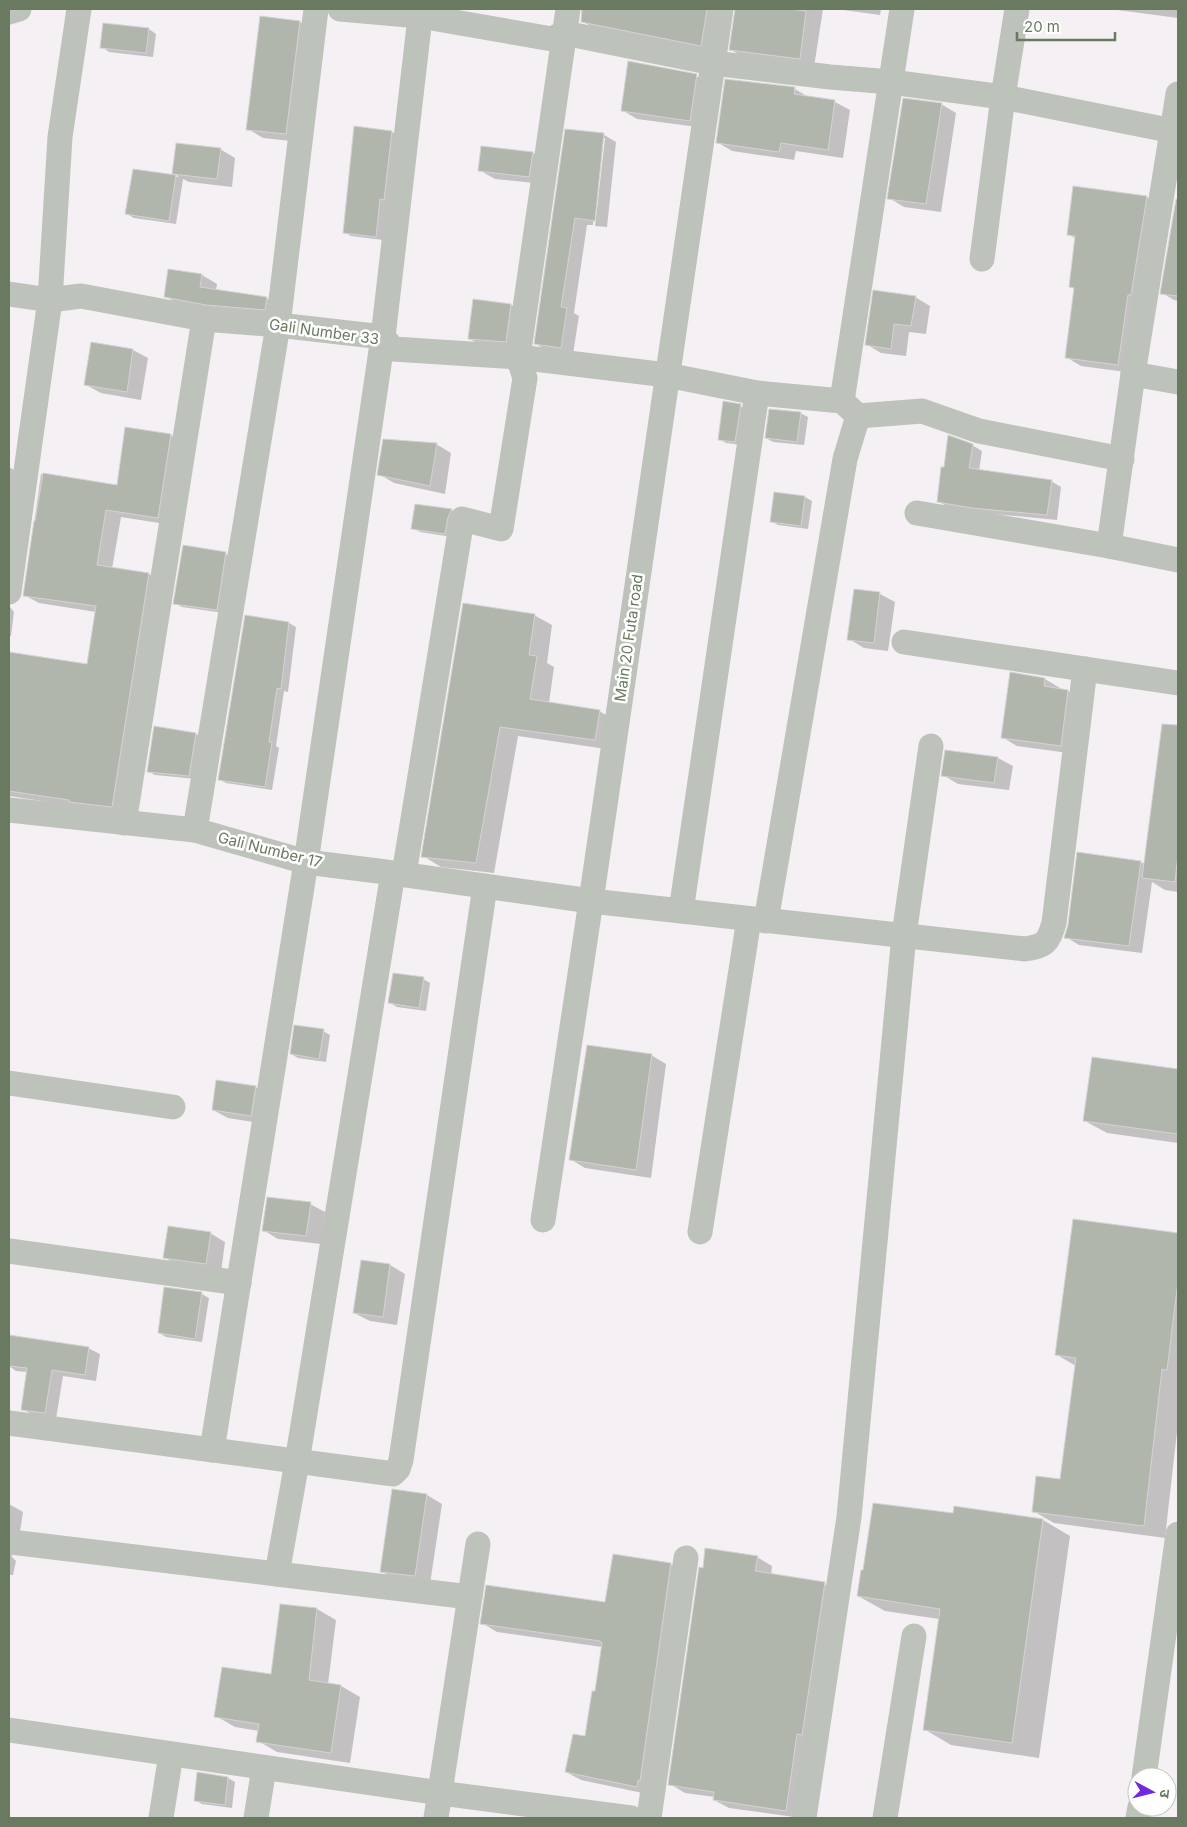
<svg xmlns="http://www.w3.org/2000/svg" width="1187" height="1827" viewBox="0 0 1187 1827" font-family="Inter,'Noto Sans Devanagari',sans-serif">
<rect width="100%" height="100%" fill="#f4f0f3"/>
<g fill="#0003">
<path d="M583,9h140l-7,45 -119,-24 -15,-9z"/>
<path d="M736,9h87l-9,58 -68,-9 -15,-8z"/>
<path d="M836,9h45l-1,6z"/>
<path d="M1110,9h68v9z"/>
<path d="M300,22l15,9 -14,111 -38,-4 -15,-9z"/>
<path d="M104,24l45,5 7,5 -3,23 -44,-5 -7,-5z"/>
<path d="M696,76l16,8 -7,44 -68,-9 -15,-9z"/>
<path d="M726,80l69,9 15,9 25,4 15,8 -7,48 -47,-7 -2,9 -62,-9 -15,-9z"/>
<path d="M941,104l15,9 -15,99 -37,-5 -15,-9z"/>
<path d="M355,128l37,4 7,4 -16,104 -32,-4 -7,-4z"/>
<path d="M566,130l38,5 12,7 -9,85 -12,-1 10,-88h-3l-9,87h-6l-13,88 5,3 -6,38 -25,-3 -12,-7z"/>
<path d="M220,149l15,9 -3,29 -43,-5 -6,-3 -7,45 -42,-6 -7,-4 7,-44 45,7 -5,-4z"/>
<path d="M533,153l15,8 -4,23 -49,-5 -16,-9z"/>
<path d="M1178,191v110l-4,-1 -12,-7z"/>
<path d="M1147,197l15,9 -29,167 -52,-7 -15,-9 9,-68 -5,-3 6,-47 -8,-5z"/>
<path d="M202,275l15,9 -1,7 50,7 16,9 -2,10 -100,-12 -15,-9z"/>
<path d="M915,297l15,9 -4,28 -17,-2 -3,24 -25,-3 -15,-9z"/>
<path d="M511,305l15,9 -5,36 -36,-3 -15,-8z"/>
<path d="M133,350l15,8 -7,42 -40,-7 -15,-8z"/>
<path d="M740,406l8,4 -6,35 -16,-2 -7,-4z"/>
<path d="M800,413l8,4 -4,28 -31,-3 -7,-4z"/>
<path d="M171,435l14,9 -13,81 -51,-8 -9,52 37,5 14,9 -36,231 -118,-18v-113l5,-29 74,12 8,-54 -57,-9 -15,-8 17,-121 77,12z"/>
<path d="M436,444l15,9 -6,41 -51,-11 -15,-9z"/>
<path d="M972,445l10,6 -3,20 72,10 10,6 -4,33 -74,-7 -35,-6 -10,-6 7,-32z"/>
<path d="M9,467l5,3 -5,129 1,8 4,5 -3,24h-2z"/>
<path d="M805,497l7,4 -4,28 -30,-4 -7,-4z"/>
<path d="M451,510l7,4 -6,23 -32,-5 -7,-4z"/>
<path d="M226,554l7,4 -9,55 -42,-6 -7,-4z"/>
<path d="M855,591l25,3 15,8 -7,49 -24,-3 -15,-9z"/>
<path d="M534,615l18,10 -5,38 7,4 -5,36 50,8 18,10 -4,29 -95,-14 -24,137 -53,-6 -18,-11z"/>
<path d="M246,616l43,7 7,4 -8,65 -4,-1 -8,55 3,2 -7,42 -46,-7 -7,-4z"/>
<path d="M1045,679l15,9v2l8,1 15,9 -7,54 -59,-8 -15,-9z"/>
<path d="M155,728l41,6 7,4 -7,41 -41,-4 -7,-4z"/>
<path d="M998,758l15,8 -4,24 -51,-6 -15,-9z"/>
<path d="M1158,759l20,3v130l-13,-2 -13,-8 -10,71 -63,-8 -13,-8 4,-12 70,-63 5,2z"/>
<path d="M423,979l7,4 -4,28 -29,-4 -7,-4z"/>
<path d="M323,1031l7,4 -4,27 -28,-4 -7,-4z"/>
<path d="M651,1055l15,9 -15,114 -66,-10 -15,-9z"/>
<path d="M1093,1059l85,11v73l-71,-10 -22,-12z"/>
<path d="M255,1087l15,9 -4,28 -38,-6 -15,-8z"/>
<path d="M310,1204l15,8 -4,32 -43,-5 -15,-9z"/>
<path d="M1074,1220l104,14v189l-13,115 -111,-15 -21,-12 29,-30 14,-115 -19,-11z"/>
<path d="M210,1233l15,9 -4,30 -42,-6 -15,-9z"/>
<path d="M390,1265l15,9 -8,51 -27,-4 -16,-8z"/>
<path d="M202,1294l7,4 -7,44 -36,-5 -7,-4z"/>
<path d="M9,1336l79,12 12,6 -4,27 -33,-5 -7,43 -22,-3 -11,-7 5,-37 -12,-1 -7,-5z"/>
<path d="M393,1490l34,5 15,9 -12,80 -34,-4 -15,-9z"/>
<path d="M9,1504l14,8 -4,26 -7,11v8l4,4 -3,14h-4z"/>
<path d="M954,1514l89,6 27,16 -31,222 -88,-13 -27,-16 15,-110 -54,-8 -27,-15z"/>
<path d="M757,1557l15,9 -1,9 53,9 15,8 -38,226 -72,-10 -15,-8 1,-3 -30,-4 -15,-9z"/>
<path d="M670,1564l15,9 -33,222 -71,-15 -15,-8 20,-34 10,-45 6,-46 -105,-15 -15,-9 124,-19z"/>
<path d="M281,1605l36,4 19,11 -8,64 13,2 19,11 -10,66 -73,-11 -19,-11 1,-10 -24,-4 -19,-11 56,-41z"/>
<path d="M228,1778l7,4 -3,26 -30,-4 -7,-4z"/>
</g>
<g fill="#b0b6ab" stroke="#d5d3d4">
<path d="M582,9h125l-6,37 -120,-24z"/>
<path d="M735,9h53l18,2 -6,48 -71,-9z"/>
<path d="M260,16l40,5 -14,113 -40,-4z"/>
<path d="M103,23l46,5 -3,25 -46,-5z"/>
<path d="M628,61l69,13 -7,47 -69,-10z"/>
<path d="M725,79l70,8 -1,7 41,6 -7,50 -47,-7 -2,9 -63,-9z"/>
<path d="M903,98l39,5 -16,101 -39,-5z"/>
<path d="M354,126l38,5 -8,69 -4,-1 -4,38 -33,-4z"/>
<path d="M565,129l39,4 -9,88 -20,-3 -14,89 6,1 -6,40 -27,-4z"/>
<path d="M176,143l45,5 -4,31 -45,-5z"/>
<path d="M481,146l52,6 -4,25 -51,-6z"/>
<path d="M133,169l43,6 -7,46 -44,-7z"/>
<path d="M1073,186l74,10 -16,99h-3l-10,70 -53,-7 9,-70 -5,-1 6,-51 -8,-1z"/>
<path d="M1176,199l2,1v96l-18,-2z"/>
<path d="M168,269l34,5 -2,13 67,10 -2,13 -59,-5 -42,-8z"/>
<path d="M873,290l43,6 -5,30 -17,-2 -3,25 -26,-4z"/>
<path d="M473,299l38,5 -5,38 -38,-3z"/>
<path d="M91,342l42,7 -6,43 -43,-7z"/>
<path d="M723,401l18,3 -6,38 -17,-2z"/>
<path d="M769,409l32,3 -4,30 -32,-4z"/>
<path d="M125,427l46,7 -13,84 -52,-8 -9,55 52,8 -37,234 -43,-5v-2l-60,-9v-139l78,12 9,-58 -73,-10 11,-75h1l8,-48 74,12z"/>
<path d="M948,435l25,9 -4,24 83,12 -5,35 -75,-7 -35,-6 4,-35h3z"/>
<path d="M383,439l54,4 -7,43 -53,-11z"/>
<path d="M774,492l31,4 -4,30 -31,-4z"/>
<path d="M415,504l37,5 -4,8 -3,17 -34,-5z"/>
<path d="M183,545l43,7 -9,58 -44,-6z"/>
<path d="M854,589l26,3 -6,51 -27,-3z"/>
<path d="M463,603l72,11 -6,41 8,1 -7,43 70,11 -5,30 -95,-13 -24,136 -55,-6z"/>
<path d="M245,615l44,7 -8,67 -4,-1 -8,54h3l-7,45 -47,-7z"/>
<path d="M1010,672l35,6 -1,8 24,4 -7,56 -60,-8z"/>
<path d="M1162,724l16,1v130l-3,27 -33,-4z"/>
<path d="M154,726l42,7 -7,43 -42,-4z"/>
<path d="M945,750l53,7 -4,26 -53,-7z"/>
<path d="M1077,852l64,9 -12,85 -65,-8 4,-13z"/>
<path d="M393,973l31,4 -5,31 -31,-5z"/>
<path d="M294,1025l30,4 -5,30 -29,-5z"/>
<path d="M587,1045l65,9 -16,116 -67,-10z"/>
<path d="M1092,1057l86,12v65l-95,-13z"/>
<path d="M216,1080l40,6 -5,30 -39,-6z"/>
<path d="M267,1197l44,5 -5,34 -44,-5z"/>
<path d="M1073,1219l105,14v48l-11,89 -5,-1 -18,157 -112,-14 4,-36 24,3 16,-121 -21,-3z"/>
<path d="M168,1226l43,6 -5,32 -43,-6z"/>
<path d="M361,1260l29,4 -7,53 -30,-4z"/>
<path d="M164,1287l38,5 -7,47 -37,-6z"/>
<path d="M9,1335l80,12 -4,28 -33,-5 -7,43 -24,-3 6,-42 -18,-2z"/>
<path d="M392,1489l35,5 -12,82 -35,-4z"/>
<path d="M873,1503l80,10 1,-7 89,13 -31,224 -89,-13 17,-121 -83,-13 4,-26h2z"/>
<path d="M705,1548l53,8 -3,15 70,11 -23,153 -5,-1 -11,77 -73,-11 1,-8 -46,-7 31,-218 4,1z"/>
<path d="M613,1554l58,9 -31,218 -2,-1 -1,7 -72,-15 8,-38 12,2 7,-45h3l7,-48 -2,-2 -120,-17 6,-39 119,17z"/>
<path d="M280,1604l37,4 -8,72 32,5 -10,68 -75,-11 3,-18 -45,-7 8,-50 49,7z"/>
<path d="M197,1772l31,5 -3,28 -31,-4z"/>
</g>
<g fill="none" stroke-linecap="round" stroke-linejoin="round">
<g stroke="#bdc2ba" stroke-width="25">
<path d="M340,9l80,7 132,23 12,-6 149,30 117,14 61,5 112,15 175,35"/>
<path d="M9,12l10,-3"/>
<path d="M1178,94l-45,280 -24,172 69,14"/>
<path d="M982,259l21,-162 14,-88"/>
<path d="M9,294l41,6 31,-4 123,23 74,6 105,12 10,12 125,8 149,18 90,18 85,8 16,15 64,-5 57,20 143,28"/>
<path d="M1133,374l45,8"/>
<path d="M842,401l60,-392"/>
<path d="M917,513l192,33"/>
<path d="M9,592l41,-292 10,-163 19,-128"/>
<path d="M904,642l274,41"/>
<path d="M9,810l186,20 111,32 72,9 213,30 434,48c20,-3 23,-6 29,-26l31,-254"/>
<path d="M124,823l80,-504"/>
<path d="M195,830l83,-505 38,-316"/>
<path d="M393,873l-96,589 -20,112 193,23"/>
<path d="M404,874l58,-355 39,10 24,-151 -7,-21 50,-348"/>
<path d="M681,911l76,-518"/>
<path d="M766,921l79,-462 13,-43"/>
<path d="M9,1083l164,24"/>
<path d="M543,1220l48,-319 130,-892"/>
<path d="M700,1232l49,-313"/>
<path d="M9,1251l230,32"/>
<path d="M9,1423l377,50 7,1 5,-5 3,-9 84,-574"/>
<path d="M212,1450l94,-588 77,-525 38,-328"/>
<path d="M11,1542l266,32"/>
<path d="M9,1730l431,63 191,25"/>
<path d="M1144,1777l34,-243"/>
<path d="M161,1818l10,-64"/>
<path d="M256,1818l8,-50"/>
<path d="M436,1818l42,-274"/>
<path d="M649,1818l37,-260"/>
<path d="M804,1818l45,-301 55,-582 27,-189"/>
<path d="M885,1818l29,-182"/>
<path d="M1138,1818l2,-11"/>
</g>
</g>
<g text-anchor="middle" stroke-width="5" stroke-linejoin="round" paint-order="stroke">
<g font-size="15" fill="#697a60" stroke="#fff">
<text transform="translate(324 332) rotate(8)" y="5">Gali Number 33</text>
<text transform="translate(629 638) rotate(-82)" y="5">Main 20 Futa road</text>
<text transform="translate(270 850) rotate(14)" y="5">Gali Number 17</text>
</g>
</g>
<rect width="1187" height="1827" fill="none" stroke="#697a60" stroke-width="20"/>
<g transform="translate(1152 1792) rotate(97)"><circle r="24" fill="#ffffff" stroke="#c3cabf"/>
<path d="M0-4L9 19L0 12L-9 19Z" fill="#7229db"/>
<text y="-8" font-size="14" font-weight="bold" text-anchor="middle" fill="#697a60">उ</text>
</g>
<path d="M1017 32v8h98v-8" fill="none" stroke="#697a60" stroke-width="2.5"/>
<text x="1024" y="32" font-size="15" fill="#697a60" stroke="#ffffff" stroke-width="4" paint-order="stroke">20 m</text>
</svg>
